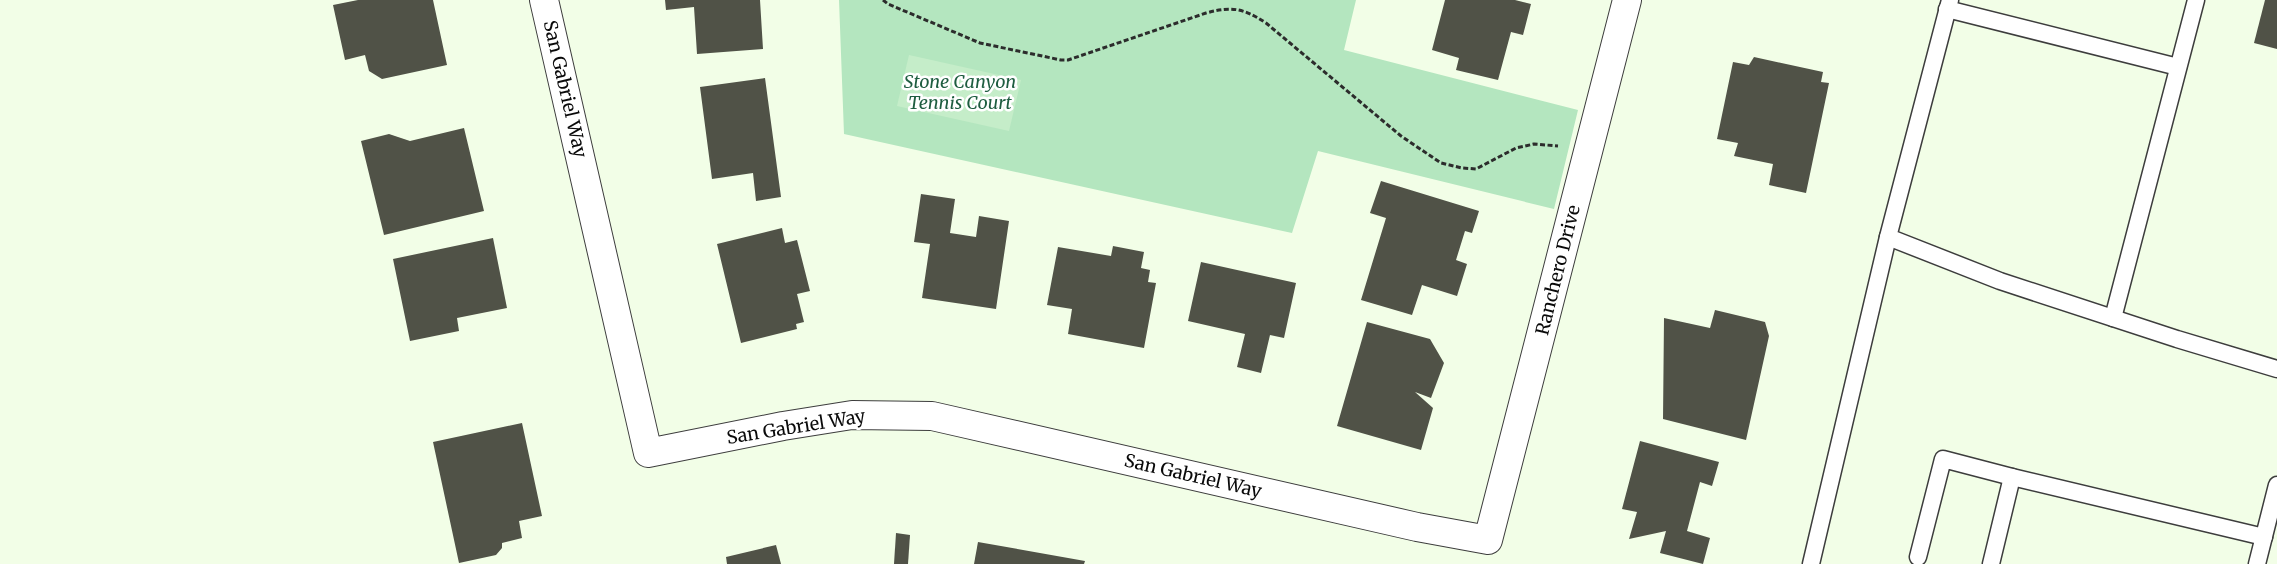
<svg xmlns="http://www.w3.org/2000/svg" width="2277" height="564" viewBox="0 0 2277 564" font-family="Merriweather,serif">
<rect width="100%" height="100%" fill="#f2fee7"/>
<path fill="#b4e6bf" d="M839,0h517l-12,50 234,60 -24,99 -236,-58 -26,82 -448,-99z"/>
<path fill="#c5edc9" d="M909,55l112,25 -12,51 -112,-25z"/>
<g fill="#505247">
<path d="M358,0h75l14,65 -65,14 -13,-8 -4,-16 -20,5 -12,-55z"/>
<path d="M665,0h95l3,49 -66,5 -3,-47 -28,3z"/>
<path d="M1445,0h70l16,4 -8,31 -12,-3 -13,48 -42,-10 3,-12 -27,-8z"/>
<path d="M2265,0h12v49l-23,-6z"/>
<path d="M1754,57l69,15 -2,10 8,1 -23,110 -37,-8 4,-21 -39,-8 4,-13 -21,-4 16,-77 16,3z"/>
<path d="M765,78l16,119 -25,4 -3,-28 -41,6 -12,-92z"/>
<path d="M464,128l20,83 -100,24 -23,-94 28,-7 21,7z"/>
<path d="M1381,181l98,30 -7,22 -7,-2 -9,29 11,4 -10,32 -35,-11 -10,30 -51,-15 25,-82 -16,-5z"/>
<path d="M921,194l34,5 -5,34 26,4 3,-21 30,5 -13,88 -74,-11 8,-54 -16,-2z"/>
<path d="M782,228l3,15 12,-3 13,51 -13,3 7,28 -8,2 1,5 -56,14 -24,-99z"/>
<path d="M493,238l14,70 -50,10 2,13 -49,10 -17,-82z"/>
<path d="M1113,246l31,6 -3,16 9,2 -2,12 8,1 -12,65 -76,-14 4,-25 -25,-4 11,-58 53,9z"/>
<path d="M1201,262l95,21 -12,55 -14,-3 -9,38 -24,-6 8,-33 -57,-13z"/>
<path d="M1715,310l50,12 4,14 -23,104 -83,-21 1,-101 46,10z"/>
<path d="M1367,322l63,17 14,24 -13,35 -16,-6 18,16 -12,42 -84,-24z"/>
<path d="M522,423l20,93 -23,5 3,17 -20,5v5l-6,7 -37,8 -26,-121z"/>
<path d="M1640,441l79,21 -7,24 -12,-4 -13,49 23,7 -7,26 -43,-11 6,-22 -37,8 8,-27 -15,-3z"/>
<path d="M896,533l14,2 -2,29h-14z"/>
<path d="M978,542l107,19 -1,3h-110z"/>
<path d="M776,545l5,19h-54l-1,-7z"/>
</g>
<g fill="none" stroke-linecap="round" stroke-linejoin="round">
<defs>
<g id="service">
<path d="M1950,0l-62,237 112,44 177,58 100,30"/>
<path d="M1947,9l231,58"/>
<path d="M2113,318l83,-318"/>
<path d="M1918,557l25,-98 69,18"/>
<path d="M1811,564l77,-327"/>
<path d="M1991,564l21,-87 252,60"/>
<path d="M2257,564l20,-79"/>
</g>
<path id="minor" d="M544,0l104,453 135,-27 69,-11 80,1 485,111 71,13 139,-540"/>
</defs>
<use href="#service" stroke="#3d3d3d" stroke-width="19"/>
<use href="#minor" stroke="#3d3d3d" stroke-width="30"/>
<path stroke="#2c2c2c" stroke-width="3" stroke-dasharray="5 2.5" stroke-linecap="butt" d="M883,0l5,4 92,39 81,17h7l138,-47c26,-7 37,-5 60,10l135,113 40,27 21,5 14,1 40,-21 18,-4 24,2"/>
<use href="#service" stroke="#fff" stroke-width="16"/>
<use href="#minor" stroke="#fff" stroke-width="28"/>
</g>
<g text-anchor="middle" stroke-width="5" stroke-linejoin="round" paint-order="stroke">
<g font-size="18" font-style="italic" fill="#1e5d40" stroke="#fff">
<text x="960" y="88">Stone Canyon<tspan x="960" dy="21">Tennis Court</tspan></text>
</g>
<g font-size="18" fill="#0a0a0a" stroke="#fff">
<text transform="translate(565 89) rotate(77)" y="6">San Gabriel Way</text>
<text transform="translate(1558 270) rotate(-76)" y="6">Ranchero Drive</text>
<text transform="translate(796 427) rotate(-9)" y="6">San Gabriel Way</text>
<text transform="translate(1193 476) rotate(13)" y="6">San Gabriel Way</text>
</g>
</g>
</svg>
